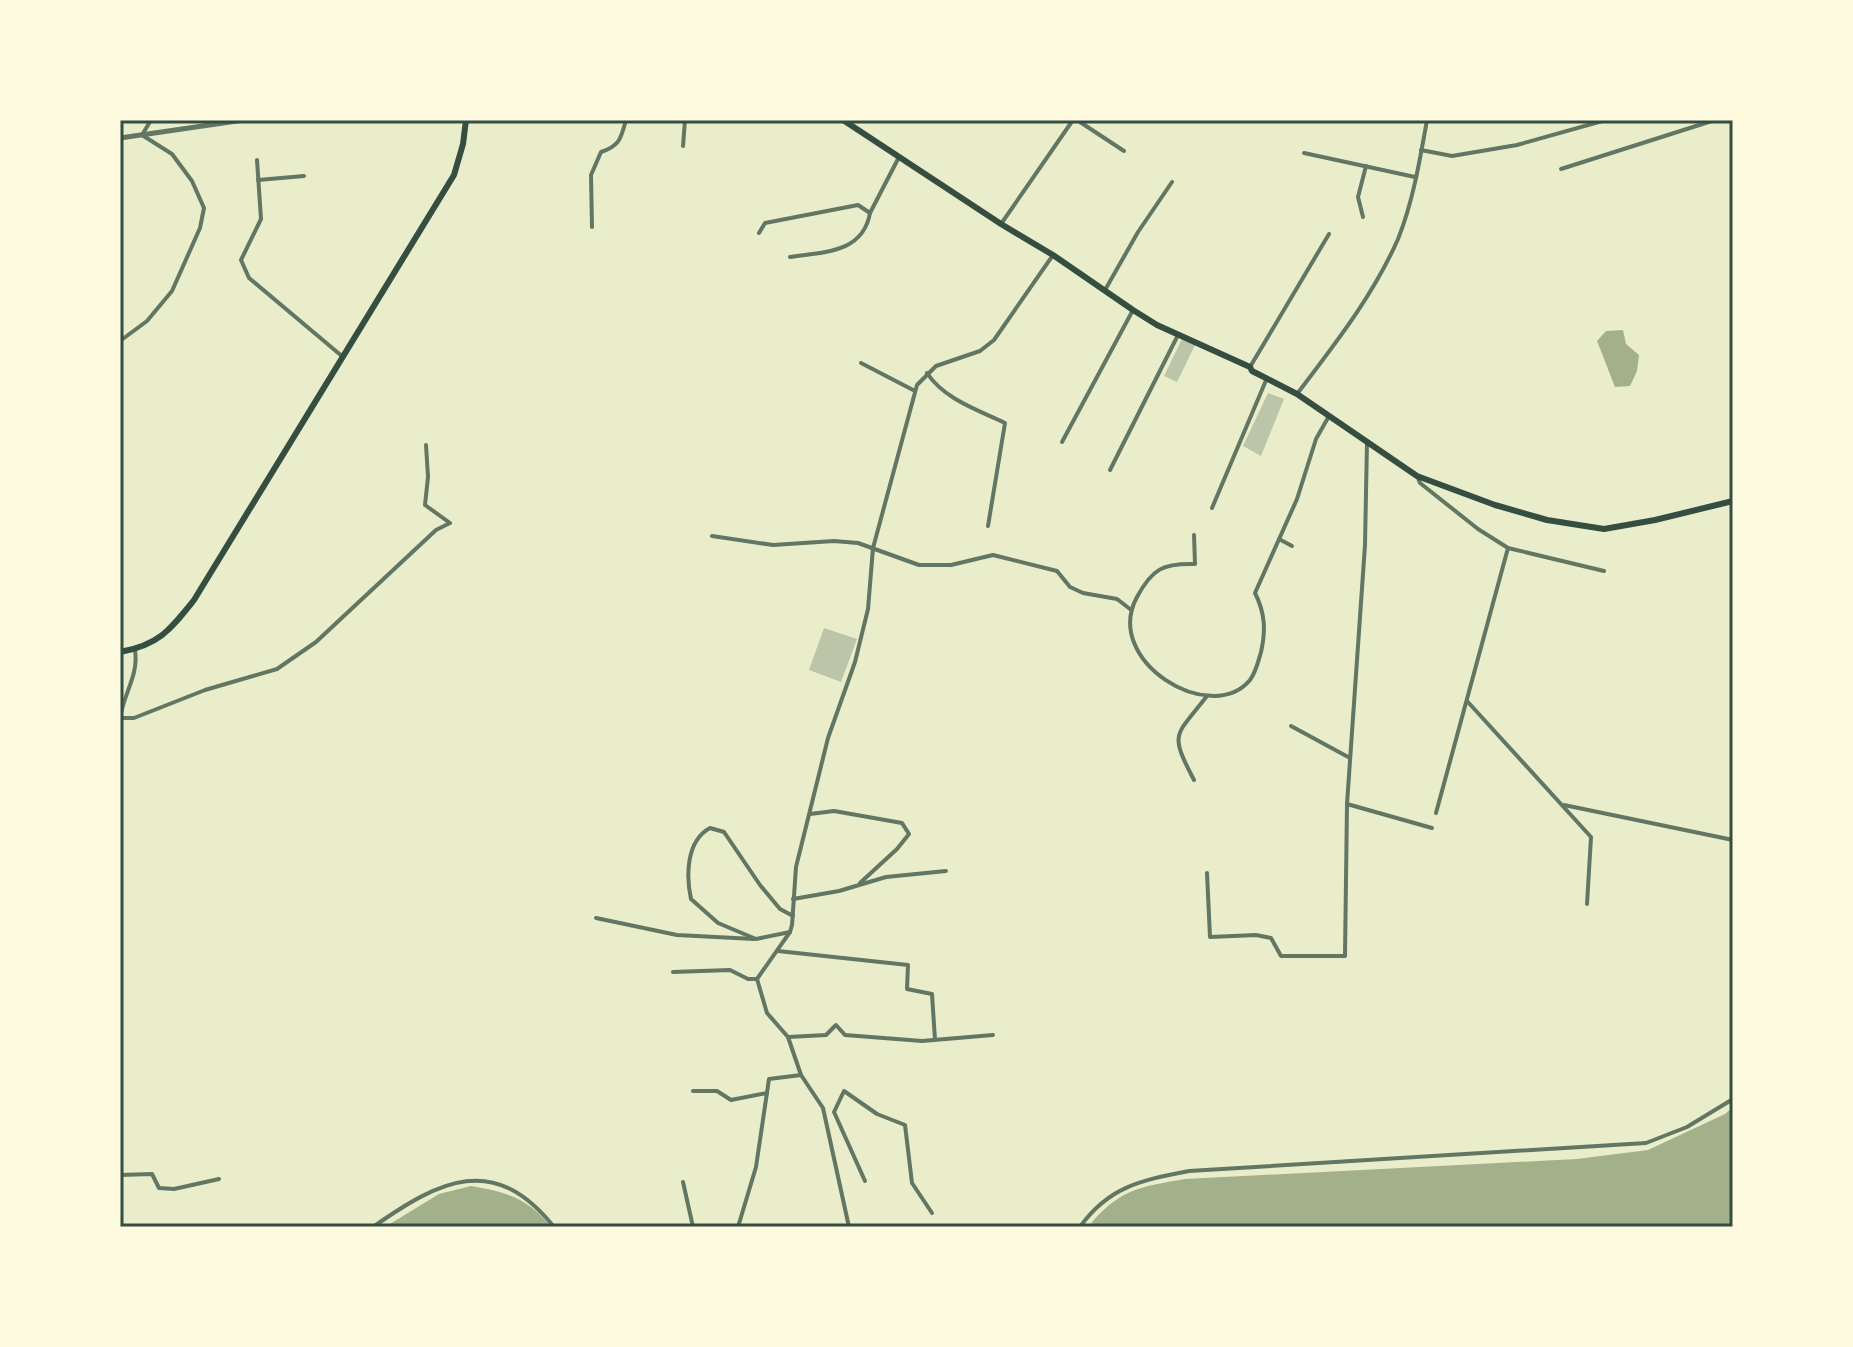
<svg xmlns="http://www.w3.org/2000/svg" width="1853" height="1347" viewBox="0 0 1853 1347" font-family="'Crimson Pro',serif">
<rect width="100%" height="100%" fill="#e9edc9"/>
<g fill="#a3b18a">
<path d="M1623,330l3,14 13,11 -2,16 -7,15 -15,1 -18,-46 9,-10z"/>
<path d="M1733,1107v120h-645c31,-38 51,-40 97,-48l392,-20 71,-9 77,-36z"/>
<path d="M471,1186c35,6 57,12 80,41h-166l54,-33z"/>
</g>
<g fill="#bcc5a7">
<path d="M1182,339l13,6 -18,37 -13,-6z"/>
<path d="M1268,393l16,6 -23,57 -18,-10z"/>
<path d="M824,628l33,11 -16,43 -32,-12z"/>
</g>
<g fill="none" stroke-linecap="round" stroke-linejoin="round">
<g stroke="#617663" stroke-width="4">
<path d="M1077,120l47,31"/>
<path d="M683,146l2,-26"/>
<path d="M1421,150l31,6 65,-11 89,-25"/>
<path d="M1304,153l111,24"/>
<path d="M257,160l4,59 -20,41 8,18 94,79"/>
<path d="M1561,169l154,-49"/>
<path d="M258,180l46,-4"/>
<path d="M1363,217l-5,-20 8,-31"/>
<path d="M1001,224l72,-104"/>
<path d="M592,227l-1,-52 10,-23c19,-6 20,-14 25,-32"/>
<path d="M759,233l6,-10 93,-18 12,8 29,-56"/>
<path d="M790,257c34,-5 73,-4 80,-44"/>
<path d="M1105,290l33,-58 34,-50"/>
<path d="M120,341l27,-20 25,-30 28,-63 4,-20 -12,-27 -20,-27 -30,-19 9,-15"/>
<path d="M861,363l54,28"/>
<path d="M1250,367l79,-133"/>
<path d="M927,373c17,26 51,37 78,50l-17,103"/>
<path d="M1297,394c37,-49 76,-98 101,-155 15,-37 22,-80 29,-119"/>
<path d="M1062,442l71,-132"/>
<path d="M1110,470l68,-135"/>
<path d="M1418,478l2,5 58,46 30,19 96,23"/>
<path d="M1212,508l55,-130"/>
<path d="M1194,535l1,29c-32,-1 -43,5 -58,33 -35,64 74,130 113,83 6,-8 8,-18 11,-28 5,-22 4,-39 -6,-59l42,-94 19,-60 13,-23"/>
<path d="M712,536l61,9 61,-4 24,2 61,22h32l42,-10 64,16 13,16 13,6 34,6 13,10"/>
<path d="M1279,539l13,7"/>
<path d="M1467,701l124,136 -4,67"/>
<path d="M120,718h14l71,-28 72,-21 39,-27 120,-112 14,-7 -25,-18 3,-28 -2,-32"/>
<path d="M120,719c3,-25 19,-43 15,-69"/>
<path d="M1291,726l59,32"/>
<path d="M1194,780c-25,-48 -19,-43 13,-84"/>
<path d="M1347,804l85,24"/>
<path d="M1564,805l169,35"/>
<path d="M1436,813l72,-265"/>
<path d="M810,814l24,-3 68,12 7,11 -12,15 -37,34"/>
<path d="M1207,873l3,64 46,-2 15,3 10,18h64l2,-152 18,-259 2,-103"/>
<path d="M793,899l46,-8 47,-14 60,-6"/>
<path d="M596,918l81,17 77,4"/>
<path d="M790,932l-34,7 -38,-16 -27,-24c-5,-23 -5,-58 19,-71l14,4 36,53 20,24 13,7"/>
<path d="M778,951l130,14 -1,24 25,5 3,46"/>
<path d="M673,972l57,-2 18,9h9"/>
<path d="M788,1037l38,-2 10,-10 9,10 77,6 71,-6"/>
<path d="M693,1091h24l14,9 36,-7"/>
<path d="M120,1175l32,-1 7,14 15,1 45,-10"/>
<path d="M865,1181l-31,-69 10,-21 33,23 28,11 7,58 20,30"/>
<path d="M683,1182l10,45"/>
<path d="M373,1227c67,-47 121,-75 181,0"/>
<path d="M738,1227l18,-60 13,-88 32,-4"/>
<path d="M849,1227l-26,-119 -22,-33 -13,-38 -21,-24 -10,-34 33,-47 2,-7 4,-58 32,-129 27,-76 13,-53 5,-61 44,-163 19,-19 44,-15 14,-11 59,-85"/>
<path d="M1080,1227c29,-41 63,-47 109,-56l457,-28 41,-16 46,-28"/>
</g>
<path stroke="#617663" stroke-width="5" d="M120,138l124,-18"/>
<g stroke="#344e41" stroke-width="6">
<path d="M843,120l158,104 52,31 80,55 24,15 93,42 2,4 45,23 120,82 78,29 52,15 57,9 51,-9 78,-19"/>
<path d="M120,652c39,-7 50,-22 74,-52l260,-425 9,-31 3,-24"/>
</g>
</g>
<rect width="1853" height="1347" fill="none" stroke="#fefae0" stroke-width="244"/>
<rect x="122" y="122" width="1609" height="1103" fill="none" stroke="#344e41" stroke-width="3"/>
</svg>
